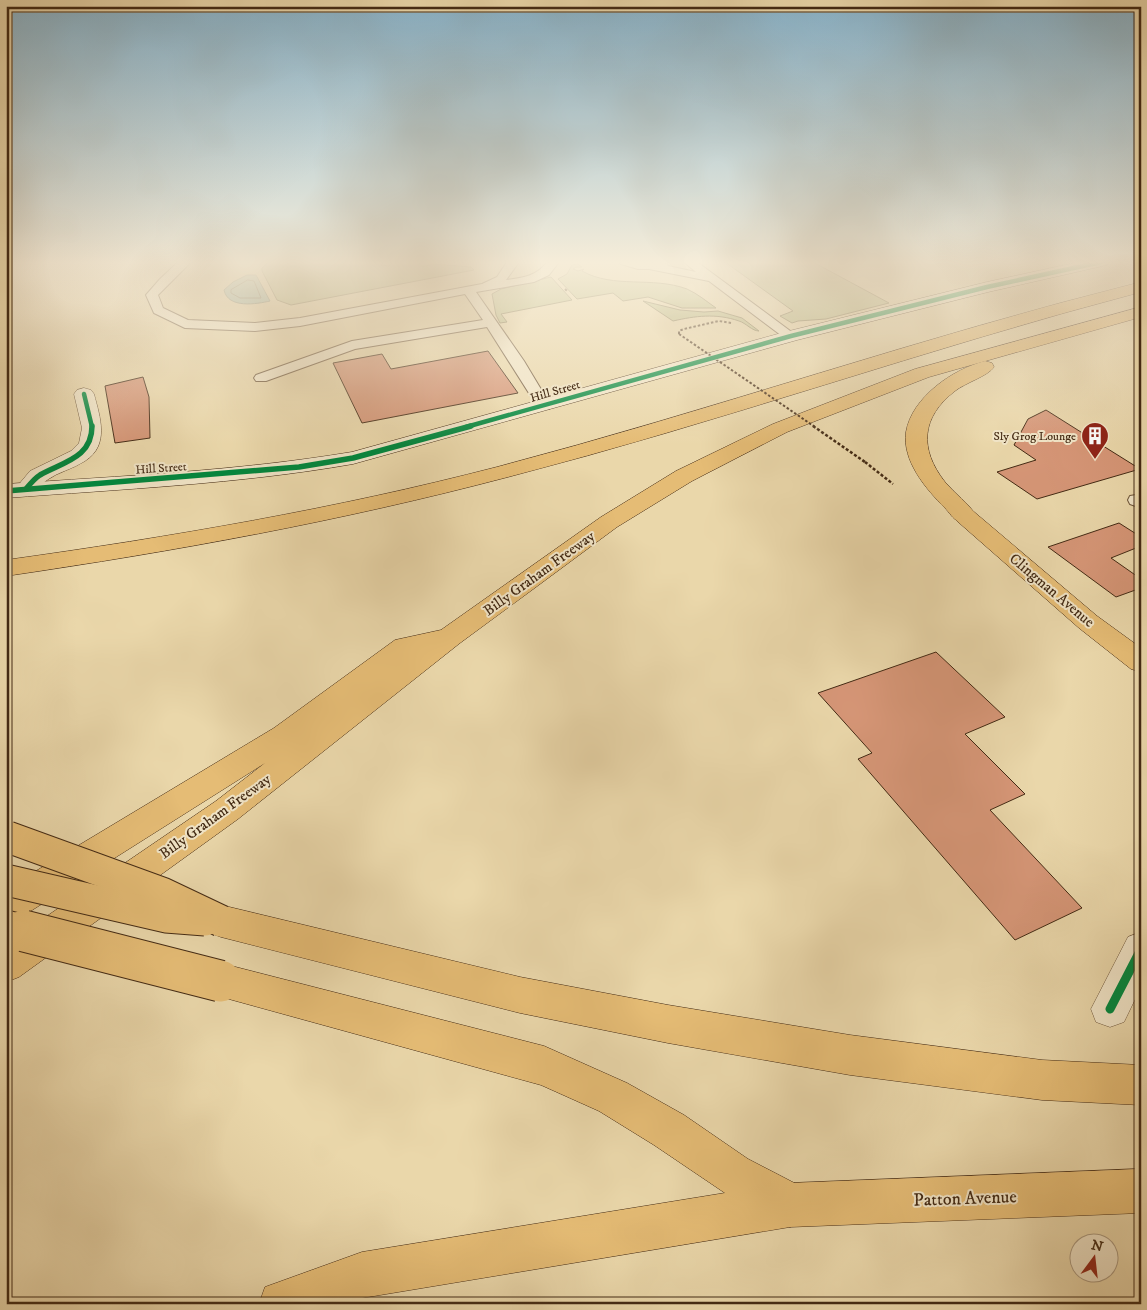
<svg xmlns="http://www.w3.org/2000/svg" width="1147" height="1310" viewBox="0 0 1147 1310" font-family="'IM FELL DW Pica',serif">
<rect width="100%" height="100%" fill="#ead7aa"/>
<filter id="stains"><feTurbulence type="fractalNoise" baseFrequency=".004" numOctaves="4"/><feColorMatrix values="0 0 0 0 .2 0 0 0 0 .09 0 0 0 0 .02 0 0 0 .5 -.17"/></filter>
<radialGradient id="worn" r=".72"><stop offset=".6" stop-color="#630" stop-opacity="0"/><stop offset="1" stop-color="#630" stop-opacity=".3"/></radialGradient>
<g fill="#bcbd85" stroke="#80744c">
<path d="M268,262h116l-3,3 8,1 3,-4h25l3,1v3h6l7,-2 38,3 3,3 -183,35 -14,-5 -15,-29v-3z"/>
<path d="M725,262h88l76,41 -63,16 -28,2 -6,2 -12,-7 13,-5z"/>
<path d="M578,264l4,3h-6l-3,2 5,2 6,-2 -2,2c32,18 70,5 105,18 11,5 19,12 29,19h-34l-34,-11 -25,4 -10,-8 -36,6 -19,-20 9,-5 5,-9z"/>
<path d="M551,277l21,23 -71,14 6,8 -7,1 -4,-8 -4,-21 9,-5z"/>
<path d="M643,301l37,9 24,2 14,-1 24,7 17,13c-7,0 -13,-8 -20,-10 -23,-8 -44,-5 -66,0z"/>
</g>
<path fill="#98b9ac" stroke="#76806f" d="M247,275h9l14,26c-13,3 -42,8 -46,-11l9,-8z"/>
<g fill="none" stroke-linecap="round" stroke-linejoin="round">
<path stroke="#6e7260" stroke-width="1" d="M248,280l6,1 7,17h-21l-9,-5v-3z"/>
</g>
<g fill="#d69677" stroke="#432a14">
<path d="M488,351l30,42 -156,30 -29,-60 49,-9 9,15z"/>
<path d="M143,377l6,20 1,41 -35,5 -10,-57z"/>
<path d="M1046,410l46,29 48,30 -103,30 -40,-27 39,-12 -22,-15 14,-26z"/>
<path d="M1119,523l22,14v9l-30,12 30,21v9l-25,9 -68,-50z"/>
<path d="M936,652l69,65 -40,17 60,60 -35,16 92,98 -67,32 -157,-181 14,-6 -54,-60z"/>
</g>
<g fill="none" stroke-linecap="round" stroke-linejoin="round">
<defs>
<g id="lane">
<path d="M178,262h13l-33,33 5,13 25,12 67,3 45,-5 182,-34 15,-7 10,-15h12l-13,18c17,-2 31,-4 41,-18h12l-10,13 -15,7 -58,10 48,69 27,45 -2,3h-10l-52,-82 -132,22 -89,32h-10l-2,-3 2,-3 96,-34 131,-21 -18,-26 -165,32 -45,5 -70,-3 -31,-15 -8,-18 14,-16z"/>
<path d="M619,262l44,1 4,1 1,2 28,6 -12,-10h13l100,74 -1,3h-10l-77,-58 -60,-12h-11l-17,-5z"/>
<path d="M1136,495l5,1v12l-11,-4 -2,-4 2,-4z"/>
</g>
<g id="street">
<path d="M84,388l7,2 3,4c6,23 16,51 -9,67 -12,8 -27,11 -38,19 -13,9 -10,18 -29,14l-3,-5 15,-18 41,-20 8,-8 3,-15 -8,-34 3,-4z"/>
<path d="M1141,932v55l-17,35 -14,5 -14,-5 -5,-13 37,-72z"/>
</g>
<path id="secondary" d="M1079,262h30l-2,3 -119,27 -191,48 -444,124c-114,20 -231,25 -347,34v-14c116,-8 232,-13 346,-32l433,-120 202,-50z"/>
<g id="primary">
<path d="M965,509l8,2 124,105 44,32v24l-10,-3 -52,-41 -122,-107 -4,-5 4,-5z"/>
<path d="M1141,1169v44l-351,14 -16,-6 -6,-16 6,-16 16,-6z"/>
</g>
<g id="highway">
<path d="M1141,282v10c-213,56 -420,130 -633,185 -167,44 -331,74 -502,99v-16c165,-23 329,-51 491,-93 216,-57 427,-131 644,-185z"/>
<path d="M1141,307v10l-212,60 -142,55 -95,49 -75,46 -81,60 -76,56 -222,176 -219,158 -13,5v-38l210,-143 49,-38 -247,156 -12,5v-35l268,-161 121,-88 46,-10 160,-113 75,-46 97,-47 142,-55z"/>
<path d="M985,361l7,2 2,4c-6,9 -29,16 -39,24 -34,26 -36,58 -10,91 10,12 23,21 32,34l-4,5c-5,1 -9,3 -15,0 -5,-2 -9,-9 -13,-13 -19,-19 -43,-47 -39,-76 6,-35 47,-63 79,-71z"/>
<path d="M221,905l299,72 148,28 182,30 192,25 99,5v40l-99,-5 -192,-25 -182,-32 -148,-30 -299,-76 -13,-5 -5,-11 5,-11z"/>
<path d="M220,963l324,83 83,37 57,32 64,44 58,30 6,16 -6,16 -16,6 -428,71 -15,6h-88l6,-17 97,-35 363,-59 -71,-48 -55,-34 -58,-26 -334,-92 -6,-12 6,-12z"/>
</g>
</defs>
<use href="#lane" stroke="#6d553a" stroke-width="2"/>
<use href="#street" stroke="#6d553a" stroke-width="1"/>
<use href="#secondary" stroke="#432a14" stroke-width="1"/>
<use href="#primary" stroke="#432a14" stroke-width="1"/>
<use href="#highway" stroke="#432a14" stroke-width="1"/>
<g stroke="#432a14" stroke-width="2" stroke-dasharray="2.5 2" stroke-linecap="butt">
<path d="M565,289l3,3"/>
<path d="M679,334v-3l5,-2 35,-8 12,2"/>
</g>
<path stroke="#432a14" stroke-width="2.5" stroke-dasharray="3 2" stroke-linecap="butt" d="M865,462l28,22"/>
<use href="#lane" fill="#f1e5c8" fill-rule="evenodd"/>
<use href="#street" fill="#f1e5c8" fill-rule="evenodd"/>
<use href="#secondary" fill="#f1e5c8" fill-rule="evenodd"/>
<use href="#primary" fill="#e5bc75" fill-rule="evenodd"/>
<use href="#highway" fill="#e5bc75" fill-rule="evenodd"/>
<defs>
<g id="highway-bridge-far1">
<path d="M8,837l154,56 59,28"/>
<path d="M6,880l160,37 39,3"/>
<path d="M6,926l23,6"/>
</g>
<path id="highway-bridge" d="M24,931l196,50"/>
</defs>
<use href="#highway-bridge-far1" stroke="#432a14" stroke-width="33" stroke-linecap="butt"/>
<use href="#highway-bridge" stroke="#432a14" stroke-width="43" stroke-linecap="butt"/>
<path stroke="#432a14" stroke-width="2" stroke-dasharray="2.5 2" stroke-linecap="butt" d="M679,334l136,93"/>
<path stroke="#432a14" stroke-width="2.5" stroke-dasharray="3 2" stroke-linecap="butt" d="M813,426l52,36"/>
<use href="#highway-bridge-far1" stroke="#e5bc75" stroke-width="31"/>
<use href="#highway-bridge" stroke="#e5bc75" stroke-width="41"/>
<defs>
<g id="cycleway-far2">
<path d="M84,394l8,33"/>
<path d="M466,427l325,-91 196,-49 114,-25"/>
</g>
<g id="cycleway-far1">
<path d="M26,489c4,-5 9,-11 14,-14 23,-13 52,-17 52,-49"/>
<path d="M6,491l293,-24 54,-9 118,-32"/>
</g>
<path id="cycleway" d="M1110,1009l31,-60"/>
</defs>
<use href="#cycleway-far2" stroke="#f1e5c8" stroke-width="6"/>
<use href="#cycleway-far1" stroke="#f1e5c8" stroke-width="8"/>
<use href="#cycleway" stroke="#f1e5c8" stroke-width="12"/>
<use href="#cycleway-far2" stroke="#00873e" stroke-width="4.5"/>
<use href="#cycleway-far1" stroke="#00873e" stroke-width="5.5"/>
<use href="#cycleway" stroke="#00873e" stroke-width="9"/>
</g>
<linearGradient id="sky" x2="0" y2="1"><stop stop-color="#88b6d0"/><stop offset="0.59" stop-color="#f6edd9"/><stop offset="1" stop-color="#f6edd9" stop-opacity="0"/></linearGradient>
<rect width="1147" height="445" fill="url(#sky)"/>
<defs>
<symbol id="building-pin" viewBox="-11 -11 22 30"><path d="M0 17L-7.5 6A9.5 9.5 0 1 1 7.5 6Z" fill="#8f2418" stroke="#f1e5c8"/><path d="M-4-6H4V6H1V3H-1V6H-4ZM-2.5-4.3h1.7v1.8h-1.7ZM.8-4.3h1.7v1.8H.8ZM-2.5-1h1.7V.8h-1.7ZM.8-1h1.7V.8H.8Z" fill="#fff"/></symbol>
</defs>
<g fill-rule="evenodd">
<use href="#building-pin" x="1079" y="420" width="32" height="43"/>
</g>
<g text-anchor="middle" stroke-width="4" stroke-linejoin="round" paint-order="stroke">
<g font-size="12" fill="#432a14" stroke="#f1e5c8">
<text transform="translate(555 391) rotate(-16)" y="4">Hill Street</text>
<text transform="translate(161 468) rotate(-4)" y="4">Hill Street</text>
</g>
<g font-size="12" fill="#432a14" stroke="#f1e5c8" text-anchor="end">
<text x="1076" y="440">Sly Grog Lounge</text>
</g>
<g font-size="15" fill="#432a14" stroke="#f1e5c8">
<text transform="translate(539 573) rotate(-36)" y="5">Billy Graham Freeway</text>
<text transform="translate(1052 590) rotate(40)" y="5">Clingman Avenue</text>
<text transform="translate(215 816) rotate(-36)" y="5">Billy Graham Freeway</text>
</g>
<g font-size="18" fill="#432a14" stroke="#f1e5c8">
<text transform="translate(965 1198) rotate(-2)" y="6">Patton Avenue</text>
</g>
</g>
<rect width="1147" height="1310" fill="none" stroke="#ead7aa" stroke-width="25"/>
<rect x="8" y="8" width="1132" height="1295" fill="none" stroke="#432a14" stroke-width="2.5"/>
<rect x="12" y="12" width="1122" height="1285" fill="none" stroke="#432a14"/>
<g transform="translate(1094 1258) rotate(15)"><circle r="24" fill="#f1e5c8" stroke="#ab9a80"/>
<path d="M0-4L9 19L0 12L-9 19Z" fill="#8f2418"/>
<text y="-8" font-size="14" font-weight="bold" text-anchor="middle" fill="#432a14">N</text>
</g>
<rect width="100%" height="100%" filter="url(#stains)"/>
<rect width="100%" height="100%" fill="url(#worn)"/>
</svg>
